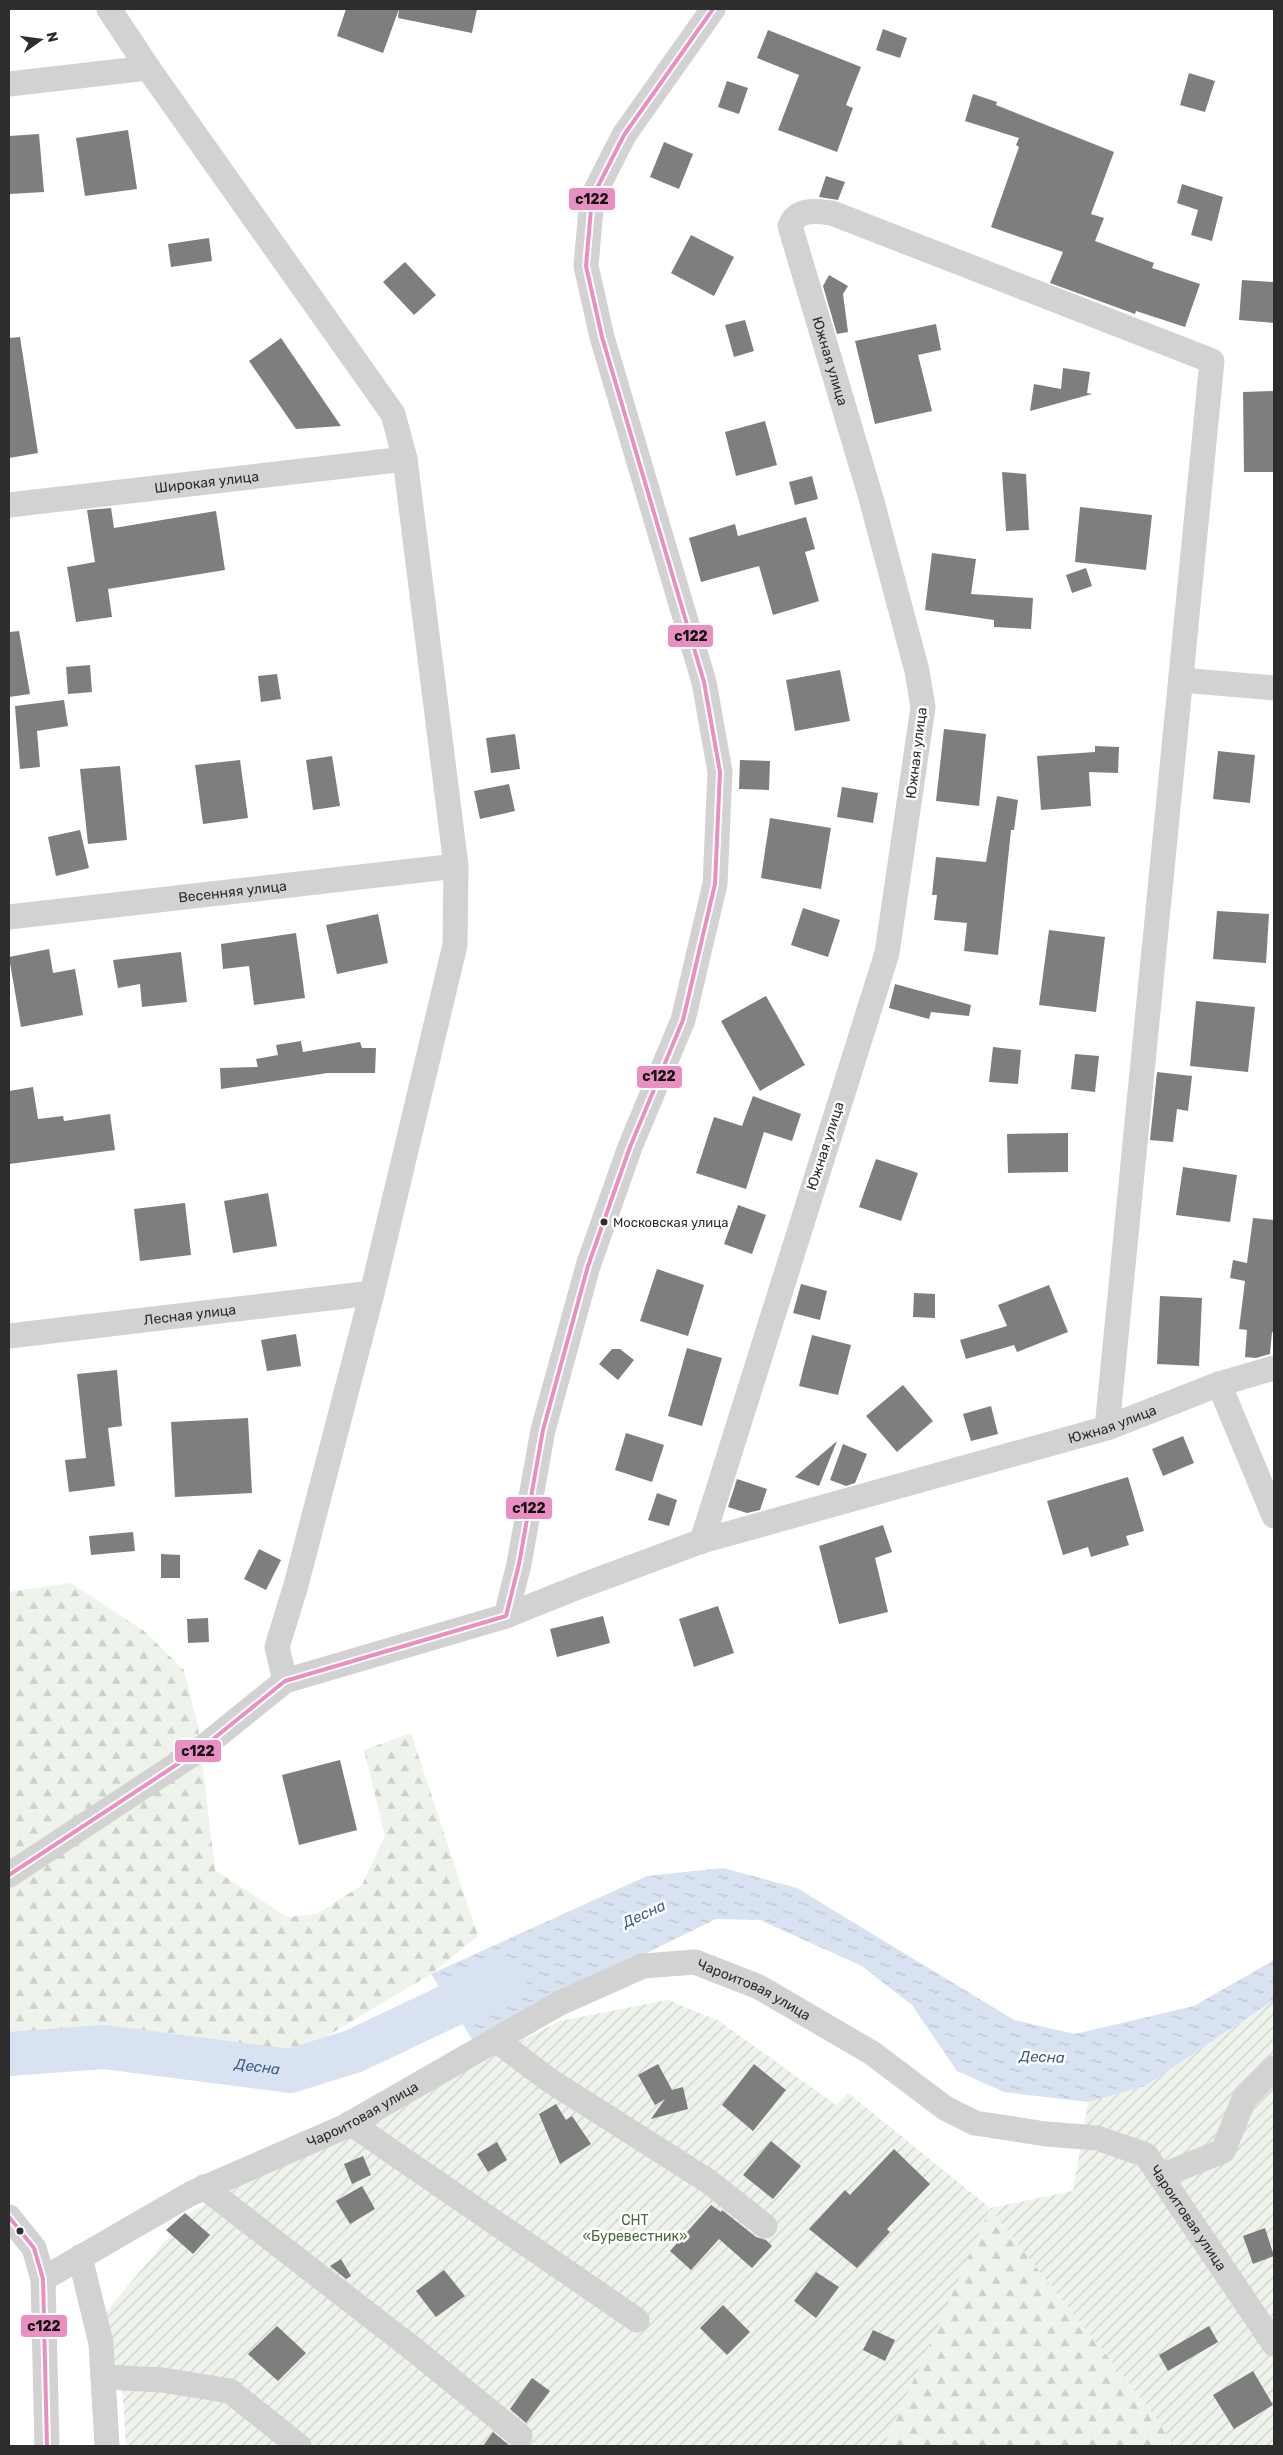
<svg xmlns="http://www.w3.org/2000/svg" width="1283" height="2455" viewBox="0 0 1283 2455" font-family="Rubik,sans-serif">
<defs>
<pattern id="forest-firs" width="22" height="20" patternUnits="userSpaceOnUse" patternTransform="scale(1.25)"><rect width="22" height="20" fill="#eef3eb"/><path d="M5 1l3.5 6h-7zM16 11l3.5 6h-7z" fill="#ccd1ca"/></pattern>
<pattern id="garden-furrows" width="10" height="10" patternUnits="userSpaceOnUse" patternTransform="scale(1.25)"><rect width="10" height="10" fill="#eef3eb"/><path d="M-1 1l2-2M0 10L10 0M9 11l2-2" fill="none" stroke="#ccd1ca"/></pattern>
<pattern id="water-ripples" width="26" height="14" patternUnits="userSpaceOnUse" patternTransform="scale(1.25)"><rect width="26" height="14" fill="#d8e2f0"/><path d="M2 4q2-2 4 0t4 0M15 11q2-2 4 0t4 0" fill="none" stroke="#bac2ce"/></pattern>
</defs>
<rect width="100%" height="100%" fill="#fff"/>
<g fill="url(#forest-firs)">
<path d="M71,1583l73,48 40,39 14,57 17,143 72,47 30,-3 45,-29 23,-49 -21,-86 47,-17 67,203 -47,38 -114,68 -60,13 -84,-22 -164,3v-444z"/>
<path d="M989,2208l165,207 20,31h-290z"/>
</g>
<path fill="url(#garden-furrows)" d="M668,2000l51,21 117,84 12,-12 142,115 83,-17 15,-89 57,-16 129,-86v446h-100l-20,-31 -164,-206 -106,237h-758l-3,-49 -18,-84 84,-100 116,-63 255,-129z"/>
<path fill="url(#water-ripples)" d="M723,1868l74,20 217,132 61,14 119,-28 80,-46v40l-129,86 -57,16 -84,-10 -47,-21 -45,-66 -50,-39 -102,-46 -44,-1 -244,120 -41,-65 216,-98z"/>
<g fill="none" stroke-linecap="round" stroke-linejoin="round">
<path stroke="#d8e2f0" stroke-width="44" id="s1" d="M9,2054l95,-7 186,24 64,-20 150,-71"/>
</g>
<g fill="#7e7e7e">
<path d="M346,9h53l-16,44 -46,-17z"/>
<path d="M399,9h78l-5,24 -74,-15z"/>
<path d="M883,29l24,9 -7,20 -24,-8z"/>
<path d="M768,30l93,37 -15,38 7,3 -16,44 -59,-22 21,-55 -42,-17z"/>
<path d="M1189,73l26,8 -10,31 -25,-7z"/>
<path d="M727,81l21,7 -9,26 -21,-7z"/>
<path d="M973,94l24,8 -1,3 118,47 -23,62 13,4 -9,23 59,22 -2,5 48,16 -15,43 -49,-16 -1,3 -85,-31 13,-31 -72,-25 28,-80 -3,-2 3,-7 -54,-17z"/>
<path d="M128,130l9,59 -52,7 -9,-58z"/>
<path d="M39,134l5,58 -35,2v-58z"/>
<path d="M664,142l29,12 -14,35 -29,-12z"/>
<path d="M826,176l19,6 -7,18 -19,-3z"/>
<path d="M1182,184l41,13 -11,44 -21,-6 7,-25 -21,-7z"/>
<path d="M691,235l43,22 -20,39 -43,-23z"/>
<path d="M209,238l3,23 -41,6 -3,-23z"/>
<path d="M405,262l31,33 -22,20 -31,-33z"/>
<path d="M829,275l19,11 -5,8 5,38 -11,2 -14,-48z"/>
<path d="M1242,280l32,2v41l-35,-3z"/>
<path d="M745,320l9,31 -20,6 -9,-32z"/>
<path d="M936,324l5,26 -23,5 14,56 -57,13 -20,-83z"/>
<path d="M20,337l18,116 -29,5v-120z"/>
<path d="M281,338l60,88 -45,3 -47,-68z"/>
<path d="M1063,368l27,4 -3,21 5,1 -62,17 4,-27 27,5z"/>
<path d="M1274,391v81h-30l-1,-80z"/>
<path d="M765,421l12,44 -41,11 -11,-44z"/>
<path d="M1002,472l24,2 3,56 -23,1z"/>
<path d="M812,476l6,23 -23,6 -6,-23z"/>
<path d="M1080,507l72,8 -6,55 -71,-8z"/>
<path d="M111,508l3,20 102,-17 9,59 -117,19 4,28 -36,5 -9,-55 28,-5 -8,-52z"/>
<path d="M806,517l9,32 -10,3 14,49 -46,14 -14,-49 -58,16 -12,-44 46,-14 3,12z"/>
<path d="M932,553l44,6 -5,35 62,4 -2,31 -37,-2v-7l-69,-10z"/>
<path d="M1086,568l6,18 -20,7 -6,-18z"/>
<path d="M19,631l11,63 -21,3v-65z"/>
<path d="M90,665l2,27 -24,2 -2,-27z"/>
<path d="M840,670l10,51 -55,10 -9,-51z"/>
<path d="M277,674l4,25 -20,3 -3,-26z"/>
<path d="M64,700l4,26 -31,5 3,36 -20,2 -5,-63z"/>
<path d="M944,729l42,5 -7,72 -43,-5z"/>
<path d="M515,734l5,35 -29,4 -5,-35z"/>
<path d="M1095,746l24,1 -1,26 -29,-1 2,34 -50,4 -4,-54 58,-4z"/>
<path d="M1218,751l37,4 -5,48 -37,-4z"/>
<path d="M332,756l8,50 -27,4 -7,-50z"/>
<path d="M240,760l8,58 -45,6 -8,-59z"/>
<path d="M740,760l30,1 -1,29 -30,-1z"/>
<path d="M120,766l7,74 -39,4 -8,-75z"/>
<path d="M509,784l6,27 -35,8 -6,-28z"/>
<path d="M842,787l36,6 -5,30 -36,-6z"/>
<path d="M997,796l21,4 -4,30h-3l-13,125 -34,-4 3,-28 -33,-3 3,-25h-5l4,-38 50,5z"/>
<path d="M770,818l61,10 -10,61 -60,-11z"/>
<path d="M80,830l9,38 -33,8 -8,-39z"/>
<path d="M803,908l37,12 -12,37 -37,-12z"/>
<path d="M1217,911l52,3 -3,49 -53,-4z"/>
<path d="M378,914l10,49 -51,11 -11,-49z"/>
<path d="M1049,930l56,7 -9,75 -57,-7z"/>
<path d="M296,933l9,65 -51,7 -5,-39 -26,3 -2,-25z"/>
<path d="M49,949l4,24 22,-4 8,46 -62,12 -12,-70z"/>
<path d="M181,952l6,50 -45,5 -2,-23 -22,4 -5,-28z"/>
<path d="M895,984l76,21 -2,11 -38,-4 -2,7 -40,-11z"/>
<path d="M766,996l39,69 -45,26 -39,-70z"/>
<path d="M1196,1001l59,6 -7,65 -58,-6z"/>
<path d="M301,1041l2,11 57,-10 2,6h14l-1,25h-47l-107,16 -1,-21 38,-1 -2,-8 22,-4 -2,-10z"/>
<path d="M993,1047l28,3 -3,34 -29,-2z"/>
<path d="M1075,1054l24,2 -4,36 -24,-3z"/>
<path d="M1157,1072l35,4 -4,35 -11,-2 -4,33 -23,-2z"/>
<path d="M33,1087l5,32 25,-3 1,5 46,-7 5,36 -106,14v-73z"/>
<path d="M753,1096l48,18 -9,27 -28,-9 -18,57 -50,-16 18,-56 28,9z"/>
<path d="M1068,1133v39l-60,1 -1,-39z"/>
<path d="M876,1159l42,14 -17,48 -42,-14z"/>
<path d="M1183,1167l54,8 -7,47 -54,-7z"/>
<path d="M268,1193l9,53 -44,7 -9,-52z"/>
<path d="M185,1203l6,52 -51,6 -6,-52z"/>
<path d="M738,1205l28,10 -14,39 -28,-10z"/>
<path d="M1253,1218l21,2v113l-2,-1 -2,22 -14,4 -11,-1 2,-27 -8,-1 6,-48 -15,-3 3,-18 14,3z"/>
<path d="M657,1269l47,16 -16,51 -48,-15z"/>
<path d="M801,1284l26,7 -7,29 -27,-7z"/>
<path d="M1049,1285l19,47 -51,20 -3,-7 -48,14 -6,-19 47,-14 -9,-21z"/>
<path d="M914,1293l21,1v24l-22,-1z"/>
<path d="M1160,1296l42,2 -3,68 -42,-2z"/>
<path d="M296,1334l5,32 -34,5 -6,-31z"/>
<path d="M812,1335l39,10 -13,50 -39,-9z"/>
<path d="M687,1348l35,10 -20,68 -34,-10z"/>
<path d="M612,1349h8l14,11 -16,20 -19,-16z"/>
<path d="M117,1370l5,56 -14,2 7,58 -46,6 -4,-32 21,-2 -9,-84z"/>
<path d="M903,1385l30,36 -36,31 -31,-36z"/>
<path d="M991,1406l7,28 -27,7 -8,-27z"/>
<path d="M248,1418l4,75 -77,4 -4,-75z"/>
<path d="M626,1433l38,12 -12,37 -37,-12z"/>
<path d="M1183,1436l11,27 -31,13 -11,-27z"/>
<path d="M837,1441l-18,45 -24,-9z"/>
<path d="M843,1444l24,10 -12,29 -9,3 -16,-6z"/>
<path d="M1128,1477l16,54 -18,5 3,9 -38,12 -3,-10 -25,8 -16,-54z"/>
<path d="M737,1479l30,10 -7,21 -13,3 -19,-6z"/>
<path d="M657,1493l20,7 -8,26 -21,-6z"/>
<path d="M883,1525l9,27 -17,6 13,54 -49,12 -20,-78z"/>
<path d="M133,1532l2,19 -44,4 -2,-19z"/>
<path d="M259,1549l22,11 -15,30 -22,-11z"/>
<path d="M161,1554l19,1v23h-19z"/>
<path d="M718,1606l16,47 -40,14 -15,-48z"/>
<path d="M603,1616l7,27 -53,14 -7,-28z"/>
<path d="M208,1618l1,24 -21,1 -1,-24z"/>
<path d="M340,1760l17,70 -58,15 -17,-70z"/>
<path d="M658,2064l14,26 11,-3 5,22 -37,10 14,-20 -10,6 -17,-30z"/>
<path d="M754,2064l32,26 -33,41 -31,-26z"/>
<path d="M556,2104l10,16 6,-4 19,28 -31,20 -21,-50z"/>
<path d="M771,2141l30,25 -28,33 -30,-24z"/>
<path d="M497,2142l10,18 -19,12 -11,-18z"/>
<path d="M894,2149l36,35 -43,45 3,3 -33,36 -48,-39 36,-39 5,5z"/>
<path d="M363,2156l8,19 -19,9 -8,-20z"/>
<path d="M362,2186l13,23 -25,15 -14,-23z"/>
<path d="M711,2205l10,7 1,-2 34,27 10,3 6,6 -20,22 -33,-29 -28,31 -21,-19z"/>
<path d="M185,2213l25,22 -17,19 -27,-24z"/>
<path d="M1265,2228l9,28 -21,8 -10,-28z"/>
<path d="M341,2259l10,17 -5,3 -16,-13z"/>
<path d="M444,2270l21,26 -29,21 -20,-26z"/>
<path d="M816,2272l23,15 -23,31 -22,-17z"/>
<path d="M723,2305l27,27 -23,23 -27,-27z"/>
<path d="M277,2326l29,27 -28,28 -30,-27z"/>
<path d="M1209,2326l9,16 -50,29 -9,-16z"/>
<path d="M873,2330l22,10 -10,21 -22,-11z"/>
<path d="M1253,2371l20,34 -39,24 -21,-34z"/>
<path d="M532,2378l18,13 -24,32 -16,-14z"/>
<path d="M493,2432l17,14h-27z"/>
</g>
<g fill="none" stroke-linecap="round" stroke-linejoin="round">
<g stroke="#d2d2d2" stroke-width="25">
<path d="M109,9l39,59 245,346 12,45 51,407 -1,79 -83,348 -76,292 -19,62 8,34"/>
<path d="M9,84l139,-16"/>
<path id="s2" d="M9,505l396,-46"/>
<path d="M1181,680l93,8"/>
<path id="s3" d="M9,917l447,-51"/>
<path id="s4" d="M9,1336l363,-43"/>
<path d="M1219,1384l55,132"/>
<path id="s5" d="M1107,1428l105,-1067 -380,-148c-16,-2 -35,-5 -42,13l81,272 46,173 6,36 -36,246 -185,588 405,-113 112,-44 55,-16"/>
<path d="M506,1616l75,-30 121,-45"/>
<path d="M9,1875l193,-127 83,-67 221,-65 13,-52 24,-134 45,-164 42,-119 53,-127 32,-136 5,-112 -16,-90 -102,-345 -16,-71 6,-68 32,-63 89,-126"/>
<path d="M496,2040l53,40 159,101 57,45"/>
<path d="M350,2123l287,197"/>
<path d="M1161,2176l62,-25 21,-52 30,-31"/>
<path d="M204,2187l213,165 103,84"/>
<path d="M9,2217l25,31 9,31 4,167"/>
<path d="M80,2257l21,86 6,103"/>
<path id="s6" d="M43,2279l147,-85 154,-67 216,-124 83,-37 52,-4 64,25 113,66 73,55 30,15 71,11 51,4 49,17 128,189"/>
<path d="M103,2377l59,3 68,11 69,55"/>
</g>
<defs>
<g id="bus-1">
<path d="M9,1875l193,-127 83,-67 221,-65 13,-52 24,-134 45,-164 42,-119 53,-127 32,-136 5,-112 -16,-90 -102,-345 -16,-71 6,-68 32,-63 89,-126"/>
<path d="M9,2217l25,31 9,31 4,167"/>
</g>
</defs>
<use href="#bus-1" stroke="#fff" stroke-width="8"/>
<use href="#bus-1" stroke="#ea8fc2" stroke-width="4"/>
</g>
<g fill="#2d2d2d" stroke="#fff" stroke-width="2">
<circle cx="604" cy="1222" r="4.5"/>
<circle cx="20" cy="2231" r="4.5"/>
</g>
<g text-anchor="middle" stroke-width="5" stroke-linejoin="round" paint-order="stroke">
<g font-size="13" fill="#2d2d2d" stroke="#fff" text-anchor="start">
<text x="613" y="1227">Московская улица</text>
</g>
<g font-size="14" fill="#2d2d2d" stroke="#fff">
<text dy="5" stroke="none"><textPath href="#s5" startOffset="1669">Южная улица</textPath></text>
<text dy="5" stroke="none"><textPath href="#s2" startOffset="199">Широкая улица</textPath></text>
<text transform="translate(916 753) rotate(-83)" y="5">Южная улица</text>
<text dy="5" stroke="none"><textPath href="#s3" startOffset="225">Весенняя улица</textPath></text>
<text transform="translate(825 1146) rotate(-72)" y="5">Южная улица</text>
<text dy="5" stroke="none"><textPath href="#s4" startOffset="182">Лесная улица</textPath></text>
<text dy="5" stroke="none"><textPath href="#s5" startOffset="3319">Южная улица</textPath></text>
<text dy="5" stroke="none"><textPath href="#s6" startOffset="795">Чароитовая улица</textPath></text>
<text dy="5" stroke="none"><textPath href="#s6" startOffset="360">Чароитовая улица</textPath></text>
<text dy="5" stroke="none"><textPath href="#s6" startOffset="1305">Чароитовая улица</textPath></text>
</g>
<g font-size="14" fill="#48663d" stroke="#fff">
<text x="635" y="2225">СНТ<tspan x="635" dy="16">«Буревестник»</tspan></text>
</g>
<g font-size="15" font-style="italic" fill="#405f8a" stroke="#fff">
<text transform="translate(644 1914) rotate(-25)" y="5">Десна</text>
<text transform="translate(1042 2057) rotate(2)" y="5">Десна</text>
<text dy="5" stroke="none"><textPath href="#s1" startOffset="250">Десна</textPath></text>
</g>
</g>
<g stroke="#fff" stroke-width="2">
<rect x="568" y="187" width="48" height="24" rx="5" fill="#ea8fc2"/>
<rect x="667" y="624" width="47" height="24" rx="5" fill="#ea8fc2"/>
<rect x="636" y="1065" width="47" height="24" rx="5" fill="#ea8fc2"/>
<rect x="505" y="1496" width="48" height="24" rx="5" fill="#ea8fc2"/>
<rect x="174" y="1739" width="48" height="24" rx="5" fill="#ea8fc2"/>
<rect x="20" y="2314" width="48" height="24" rx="5" fill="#ea8fc2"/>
</g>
<g font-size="14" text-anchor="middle" font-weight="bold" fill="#111">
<text x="592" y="204">с122</text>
<text x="691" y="641">с122</text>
<text x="659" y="1081">с122</text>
<text x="529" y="1513">с122</text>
<text x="198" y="1756">с122</text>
<text x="44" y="2331">с122</text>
</g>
<rect width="1283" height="2455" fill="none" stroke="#2d2d2d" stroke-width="20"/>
<g transform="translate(40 40) rotate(76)" stroke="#ffffff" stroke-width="4" paint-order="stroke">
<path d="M0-4L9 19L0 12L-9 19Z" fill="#2d2d2d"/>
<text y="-8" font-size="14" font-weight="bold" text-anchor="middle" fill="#2d2d2d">N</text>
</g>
</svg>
